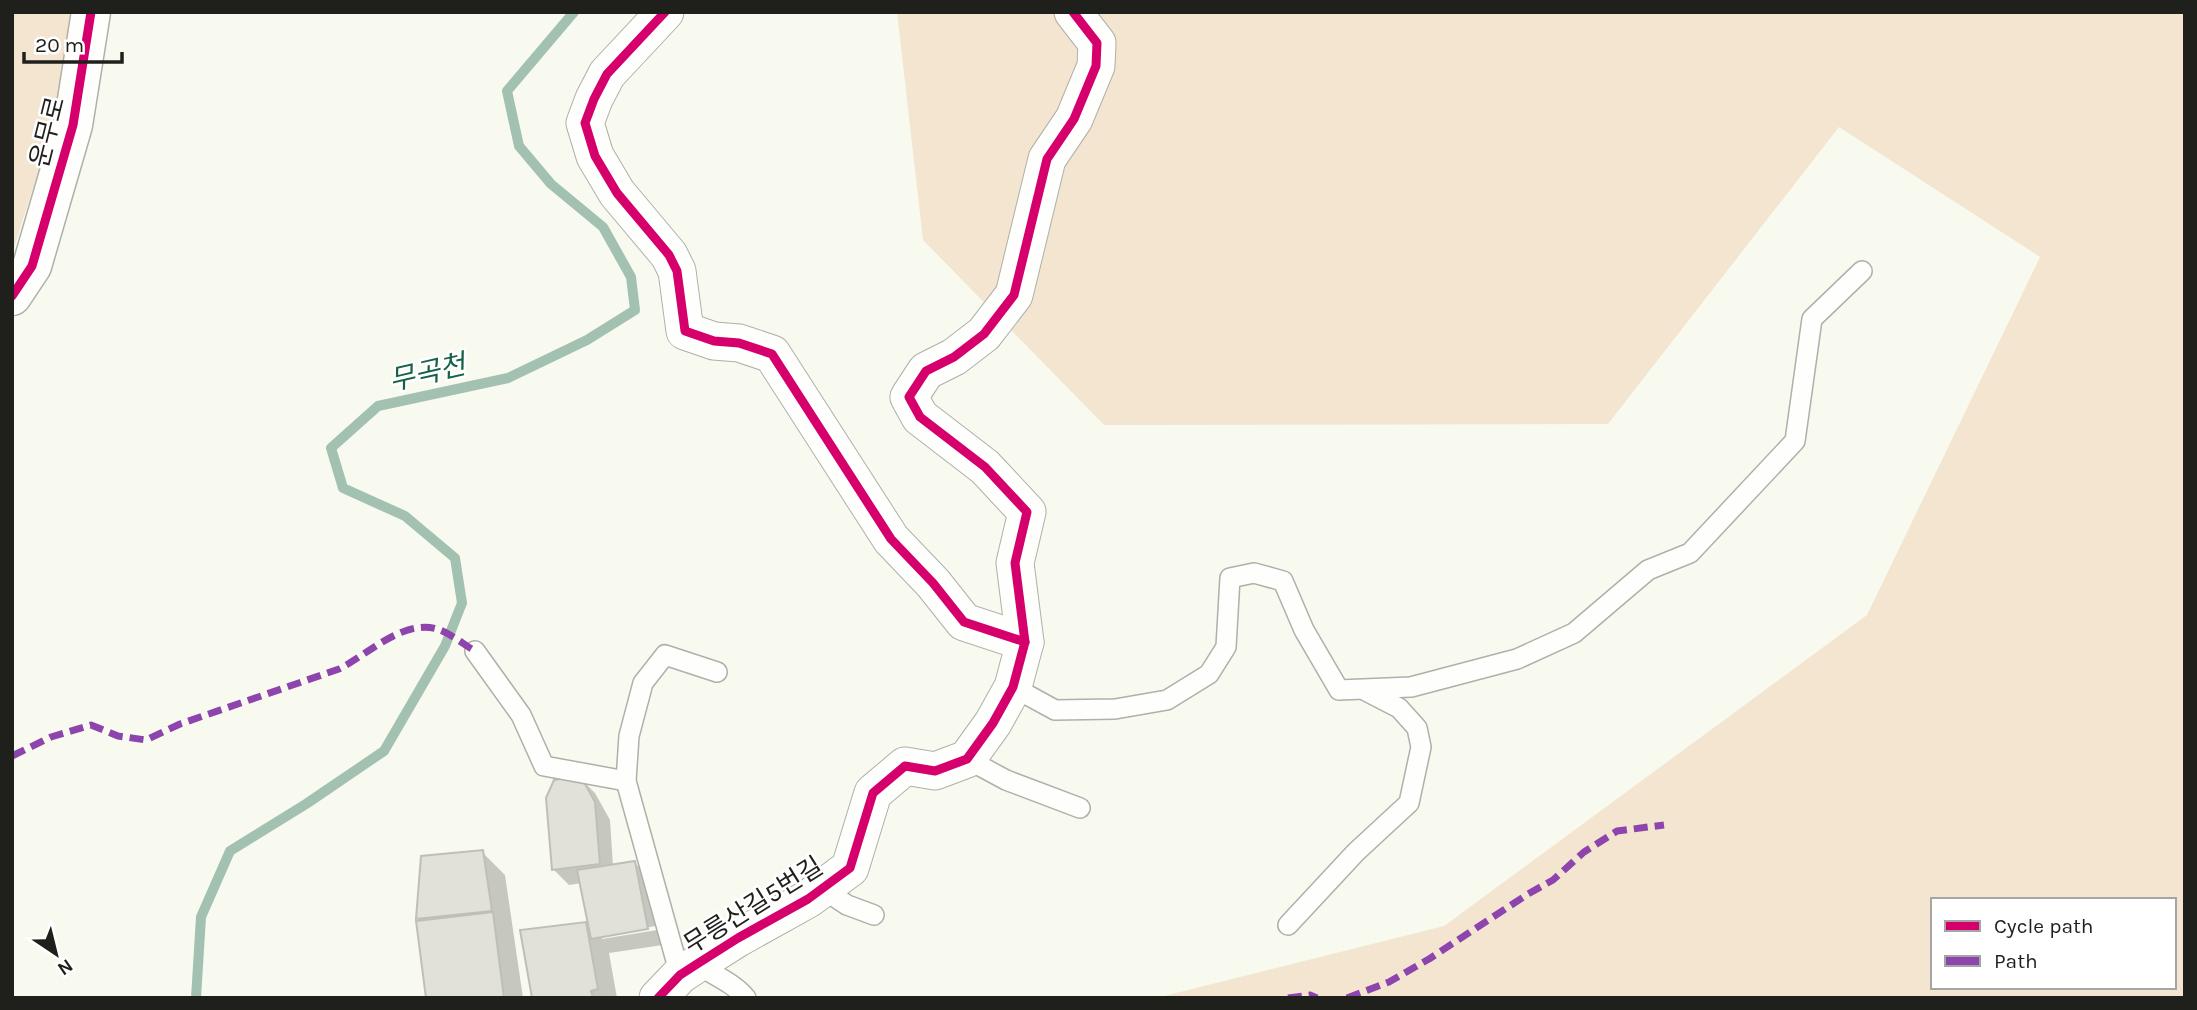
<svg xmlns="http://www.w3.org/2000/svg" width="2197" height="1010" viewBox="0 0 2197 1010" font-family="Karla,'Noto Sans KR',sans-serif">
<rect width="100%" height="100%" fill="#f8faf0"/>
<g fill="#f3e5d0" fill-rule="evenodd">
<path d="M12,12h59l-18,113 -41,129z"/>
<path d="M897,12h1288v986h-1029l288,-72 423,-311 173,-358 -201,-130 -231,297 -504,1 -181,-185zM1933,900h241v87h-241z"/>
</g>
<g fill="#0003" fill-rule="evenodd">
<path d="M579,777l16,16 15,27 3,46 22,-3 15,15 13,67 -54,8 8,45h-83l51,-74 6,6 -9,-47 -13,2 -16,-16zM656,926l1,4 -55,9v-4z"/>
<path d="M482,852l23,23 18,123h-95l-7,-76 -3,-3z"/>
</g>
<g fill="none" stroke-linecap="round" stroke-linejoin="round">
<path stroke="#a3c1b0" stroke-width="10" d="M196,998l5,-81 29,-66 76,-47 78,-53 61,-105 17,-43 -7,-45 -50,-42 -62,-28 -12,-40 47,-42 130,-28 79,-38 48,-30 -4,-33 -28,-50 -52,-43 -32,-38 -12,-55 67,-79"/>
</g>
<g fill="#e1e1da" stroke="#bfbfb7" stroke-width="2">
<path d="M580,775l15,27 5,62 -48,6 -6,-72 8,-18z"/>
<path d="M483,850l9,61 -76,8 5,-63z"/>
<path d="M635,861l13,68 -57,10 -14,-69z"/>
<path d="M493,912l11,86h-78l-10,-77z"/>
<path d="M586,922l12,67 -7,2 2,7h-61l-12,-68z"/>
</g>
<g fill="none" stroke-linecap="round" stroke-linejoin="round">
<defs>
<g id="service">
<path d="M475,651l46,64 23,51 82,15"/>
<path d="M1013,687l42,23 60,-1 52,-9 42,-26 17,-27 4,-69 24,-5 29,8 21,49 35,60 72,-3 106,-28 57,-26 74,-63 42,-17 105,-112 17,-122 50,-48"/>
<path d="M967,759l39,21 74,28"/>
<path d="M823,889l24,16 27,10"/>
<path d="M1288,925l68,-73 53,-49 12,-56 -4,-19 -18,-20 -33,-17"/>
<path d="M697,964c16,11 37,19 49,34"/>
<path d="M680,975l-54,-194 3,-45 14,-53 22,-28 52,17"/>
</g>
<g id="minor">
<path d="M665,12l-58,62 -13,25 -9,24 10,33 22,37 52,62 8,16 8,60 29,10 25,2 33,11 119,185 42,44 31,39 61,20"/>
<path d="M658,998l22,-23 17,-11 41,-26 70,-39 42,-31 23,-75 32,-27 30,5 32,-12 26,-36 20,-36 12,-45 -10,-79 12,-51 -42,-45 -65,-50 -11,-20 17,-26 28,-14 30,-23 30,-39 33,-136 27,-40 22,-53 1,-23 -24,-31"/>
</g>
<path id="tertiary" d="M12,296l20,-30 41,-141 18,-113"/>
</defs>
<use href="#service" stroke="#aeb0a9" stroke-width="22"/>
<use href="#minor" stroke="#aeb0a9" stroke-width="39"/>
<use href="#tertiary" stroke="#aeb0a9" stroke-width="41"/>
<use href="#service" stroke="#fefefd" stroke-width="19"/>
<use href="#minor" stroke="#fefefd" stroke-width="37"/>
<use href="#tertiary" stroke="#fefefd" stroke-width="38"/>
<g stroke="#8e44ad" stroke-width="7" stroke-dasharray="14 7" stroke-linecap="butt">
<path d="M12,756l39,-19 40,-12 27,11 28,4 34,-16 159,-55c28,-14 64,-50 98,-40 13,4 26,15 38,22"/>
<path d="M1288,998l22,-3 7,3"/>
<path d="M1347,998l42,-16 40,-23 99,-65 25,-14 31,-28 33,-21 47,-6"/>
</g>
<defs>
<g id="cycleway">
<path d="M665,12l-58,62 -13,25 -9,24 10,33 22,37 52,62 8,16 8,60 29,10 25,2 33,11 119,185 42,44 31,39 61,20"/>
<path d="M12,296l20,-30 41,-141 18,-113"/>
<path d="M658,998l22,-23 17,-11 41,-26 70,-39 42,-31 23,-75 32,-27 30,5 32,-12 26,-36 20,-36 12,-45 -10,-79 12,-51 -42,-45 -65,-50 -11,-20 17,-26 28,-14 30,-23 30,-39 33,-136 27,-40 22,-53 1,-23 -24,-31"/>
</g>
</defs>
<use href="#cycleway" stroke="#fff" stroke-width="13"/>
<use href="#cycleway" stroke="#d6006c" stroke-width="9"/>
</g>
<g text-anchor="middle" stroke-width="5" stroke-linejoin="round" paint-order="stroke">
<g font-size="26" fill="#1f201b" stroke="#fff">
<text transform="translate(47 132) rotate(-76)" y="9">운무로</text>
<text transform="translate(753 905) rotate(-32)" y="9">무릉산길5번길</text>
</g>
<g font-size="28" font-style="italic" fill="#176246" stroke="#fff">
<text transform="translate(427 372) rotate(-13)" y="10">무곡천</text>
</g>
</g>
<rect width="2197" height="1010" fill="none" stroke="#1f201b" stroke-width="28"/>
<rect x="1931" y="898" width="245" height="91" fill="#ffffff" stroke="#a5a6a4" stroke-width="2"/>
<rect x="1945" y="921" width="35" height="10" fill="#d6006c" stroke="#a5a6a4" stroke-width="2"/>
<text x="1994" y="933" font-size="21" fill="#1f201b">Cycle path</text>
<rect x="1945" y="956" width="35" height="10" fill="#8e44ad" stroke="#a5a6a4" stroke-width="2"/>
<text x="1994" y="968" font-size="21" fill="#1f201b">Path</text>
<g transform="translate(56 954) rotate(145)" stroke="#ffffff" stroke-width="5" paint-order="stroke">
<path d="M0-5L12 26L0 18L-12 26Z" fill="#1f201b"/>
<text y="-10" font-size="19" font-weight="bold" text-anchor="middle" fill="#1f201b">N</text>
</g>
<path d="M24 52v10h98v-10" fill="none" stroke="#1f201b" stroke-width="3.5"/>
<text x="35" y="52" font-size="21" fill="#1f201b" stroke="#ffffff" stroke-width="5" paint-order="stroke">20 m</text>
</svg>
